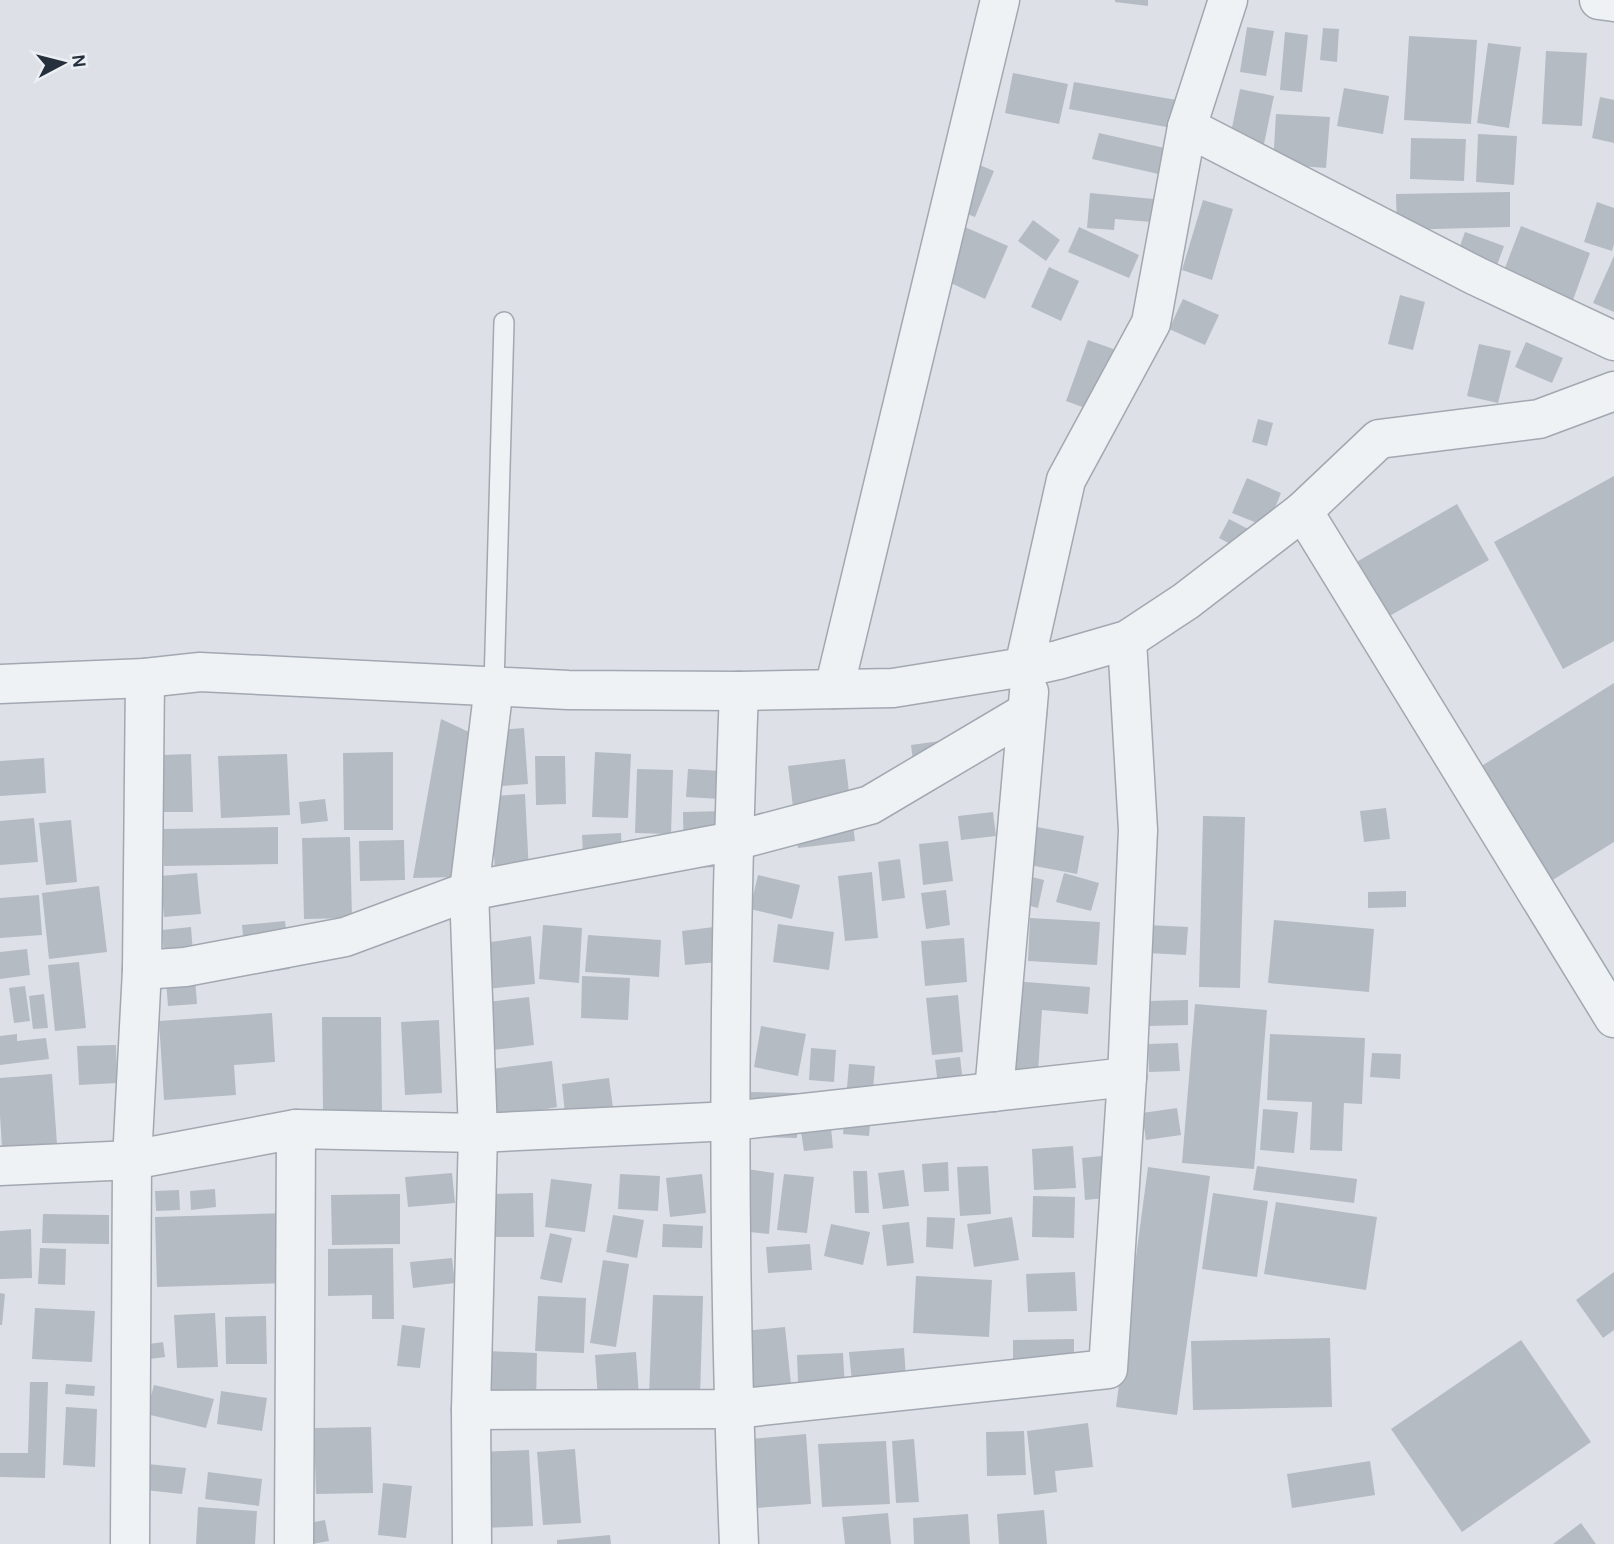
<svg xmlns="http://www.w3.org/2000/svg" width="1614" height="1544" viewBox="0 0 1614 1544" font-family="Karla,sans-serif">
<rect width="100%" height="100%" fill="#dde1e7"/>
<g fill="#b4bbc3">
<path d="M1115,0h33v6l-33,-4z"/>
<path d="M1247,27l27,4 -8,45 -26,-4z"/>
<path d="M1323,28l16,1 -2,33 -17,-2z"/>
<path d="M1285,32l23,3 -6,57 -22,-2z"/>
<path d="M1409,36l68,4 -6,84 -67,-4z"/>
<path d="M1488,43l33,4 -12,81 -32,-5z"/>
<path d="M1546,51l41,2 -5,73 -40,-2z"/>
<path d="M1013,73l55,11 -9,40 -54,-11z"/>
<path d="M1074,82l108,19 -5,28 -108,-20z"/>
<path d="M1344,88l45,8 -6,38 -46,-8z"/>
<path d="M1240,89l34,7 -10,48 -34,-7z"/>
<path d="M1600,97l14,3v43l-22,-5z"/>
<path d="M1276,114l54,3 -4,51 -53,-4z"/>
<path d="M1099,133l70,16 -6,26 -71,-16z"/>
<path d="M1478,134l39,2 -3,49 -38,-3z"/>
<path d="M1411,138l55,1 -2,42 -54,-2z"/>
<path d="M970,161l24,10 -19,46 -24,-9z"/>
<path d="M1510,192v35l-113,3 -1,-36z"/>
<path d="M1090,193l64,6 -2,23 -37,-3 -1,11 -27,-2z"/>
<path d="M1203,200l30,9 -21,71 -30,-10z"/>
<path d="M1597,202l17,6v36l-2,7 -28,-9z"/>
<path d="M1033,220l27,20 -14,21 -28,-20z"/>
<path d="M958,224l50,22 -23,53 -49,-23z"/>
<path d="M1521,226l69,27 -17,47 -70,-27z"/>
<path d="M1079,227l60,28 -10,23 -61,-26z"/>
<path d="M1465,232l39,14 -8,22 -39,-14z"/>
<path d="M1614,256v56l-21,-9z"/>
<path d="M1049,267l30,14 -18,40 -30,-14z"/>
<path d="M1400,295l25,7 -12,48 -25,-6z"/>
<path d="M1183,299l36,16 -14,30 -36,-16z"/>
<path d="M1088,340l31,11 -23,61 -30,-11z"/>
<path d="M1526,342l37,16 -11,25 -37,-16z"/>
<path d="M1479,344l32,7 -13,52 -31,-7z"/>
<path d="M1258,419l15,4 -6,23 -15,-4z"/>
<path d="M1614,476v165l-51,28 -69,-127z"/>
<path d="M1247,478l34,15 -14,34 -35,-14z"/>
<path d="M1457,504l32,56 -112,63 -31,-55z"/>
<path d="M1229,519l19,10 -10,19 -19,-10z"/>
<path d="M1614,683v159l-71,44 -71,-114z"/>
<path d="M441,719l28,13 -9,145 -47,1z"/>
<path d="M524,728l4,56 -26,2 -3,-56z"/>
<path d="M940,741l-25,35 -4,-31z"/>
<path d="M393,752v78h-49l-1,-77z"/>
<path d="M595,752l36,2 -3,64 -36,-1z"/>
<path d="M191,754l2,58h-31l-2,-57z"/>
<path d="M287,754l3,61 -69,3 -3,-62z"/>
<path d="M535,756h30l1,48 -30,1z"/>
<path d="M44,758l2,35 -46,3v-35z"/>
<path d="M845,759l10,82 -57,7 -10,-82z"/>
<path d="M637,769l36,1 -2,64 -36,-1z"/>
<path d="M688,769l33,2 -1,28 -34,-2z"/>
<path d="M525,794l4,78 -34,2 -4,-78z"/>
<path d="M325,799l3,22 -27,3 -2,-22z"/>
<path d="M1386,808l4,31 -26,3 -4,-31z"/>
<path d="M724,811l2,56 -42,1 -1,-56z"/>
<path d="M993,812l3,24 -35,4 -3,-24z"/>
<path d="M1203,816l42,1 -5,171 -41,-1z"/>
<path d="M34,818l4,44 -38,3v-44z"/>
<path d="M71,820l6,62 -31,3 -7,-62z"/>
<path d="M1032,826l52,10 -7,38 -53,-10z"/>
<path d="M278,827v37l-114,2 -1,-37z"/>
<path d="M621,833l2,40 -39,2 -2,-40z"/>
<path d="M350,837l2,81 -48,1 -2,-81z"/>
<path d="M404,840l1,40 -45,1 -1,-40z"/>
<path d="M948,841l5,40 -30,4 -4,-41z"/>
<path d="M900,859l5,39 -23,3 -4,-39z"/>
<path d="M872,872l6,66 -33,3 -7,-65z"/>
<path d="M197,873l4,41 -37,3 -4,-41z"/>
<path d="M1064,873l35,10 -8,28 -35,-9z"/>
<path d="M1020,874l24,6 -6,28 -24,-6z"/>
<path d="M758,875l42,10 -8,34 -42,-10z"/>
<path d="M99,886l8,66 -58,7 -7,-66z"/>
<path d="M946,890l4,35 -24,4 -5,-36z"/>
<path d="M1406,891v16l-38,1v-16z"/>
<path d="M39,895l3,40 -42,3v-40z"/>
<path d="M1030,918l70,4 -3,43 -69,-4z"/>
<path d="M1274,920l100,9 -5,63 -101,-9z"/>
<path d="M285,921l5,48 -43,6 -5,-50z"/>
<path d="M778,924l56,8 -5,38 -56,-8z"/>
<path d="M543,925l39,3 -3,55 -40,-4z"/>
<path d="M1148,925l40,2 -2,28 -39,-2z"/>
<path d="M191,927l6,77 -29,2 -6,-76z"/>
<path d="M714,927l4,35 -33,3 -3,-34z"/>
<path d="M588,935l73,5 -2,37 -74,-5z"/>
<path d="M531,936l4,48 -48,5 -3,-46z"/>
<path d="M964,938l3,44 -42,4 -4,-45z"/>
<path d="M27,949l3,26 -30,4v-27z"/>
<path d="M79,962l7,66 -31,3 -7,-66z"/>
<path d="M582,976l48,2 -2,42 -47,-2z"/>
<path d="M1012,981l78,6 -2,27 -46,-4 -4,63 -33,-3z"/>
<path d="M25,986l5,35 -16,2 -5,-35z"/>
<path d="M44,994l4,34 -15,1 -4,-33z"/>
<path d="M958,995l5,57 -31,3 -6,-57z"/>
<path d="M529,997l5,48 -41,5 -5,-48z"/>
<path d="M1188,1000v25l-40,1v-25z"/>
<path d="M1195,1004l72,6 -13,159 -72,-6z"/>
<path d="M272,1013l3,49 -41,3 2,30 -72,5 -5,-79z"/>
<path d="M322,1017h59l1,96 -59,1z"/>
<path d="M439,1020l3,73 -37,2 -4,-73z"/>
<path d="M761,1026l45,8 -8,42 -44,-9z"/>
<path d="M17,1034v7l29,-3 3,21 -49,6v-29z"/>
<path d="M1270,1034l95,4 -3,66 -18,-1 -2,48 -32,-1 2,-48 -45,-2z"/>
<path d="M1178,1043l2,28 -31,1 -1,-28z"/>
<path d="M116,1045l1,38 -38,2 -2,-39z"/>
<path d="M811,1048l25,2 -2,32 -25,-2z"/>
<path d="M1372,1053l29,1 -1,25 -30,-2z"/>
<path d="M960,1057l4,34 -25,3 -4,-34z"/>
<path d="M552,1061l5,46 -62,12 -3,-50z"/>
<path d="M849,1064l26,2 -6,70 -26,-2z"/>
<path d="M52,1074l5,70 -55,3 -2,-32v-37z"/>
<path d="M609,1078l4,30 -48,6 -3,-30z"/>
<path d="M751,1092l47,1 -1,45 -46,-1z"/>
<path d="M1177,1108l4,27 -35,5 -4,-27z"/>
<path d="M1263,1109l35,3 -4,41 -34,-3z"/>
<path d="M831,1128l2,20 -29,3 -3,-19z"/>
<path d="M1073,1146l3,42 -42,2 -2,-41z"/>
<path d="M1112,1155l4,42 -31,3 -3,-42z"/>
<path d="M948,1162l1,29 -25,1 -2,-28z"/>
<path d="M988,1166l3,48 -31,2 -3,-49z"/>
<path d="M1257,1166l100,13 -3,24 -101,-13z"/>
<path d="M1148,1167l62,9 -33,239 -61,-8z"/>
<path d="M747,1169l27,4 -5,61 -29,-3z"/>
<path d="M904,1170l5,36 -26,3 -5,-36z"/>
<path d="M853,1171h14l2,42h-14z"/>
<path d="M452,1173l3,30 -47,4 -3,-30z"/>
<path d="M620,1174l40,2 -2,35 -40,-2z"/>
<path d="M702,1174l4,39 -36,4 -4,-39z"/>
<path d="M784,1174l30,3 -7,56 -30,-3z"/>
<path d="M551,1179l41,5 -7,48 -40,-5z"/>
<path d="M215,1189l1,18 -25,3 -1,-19z"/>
<path d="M179,1190l1,20 -24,1 -1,-20z"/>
<path d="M533,1193l1,44h-42l-1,-43z"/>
<path d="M1213,1193l55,8 -11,76 -55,-8z"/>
<path d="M400,1194v50l-68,1 -1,-50z"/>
<path d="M1033,1196l42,1 -1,41 -42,-1z"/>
<path d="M1276,1202l101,15 -11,73 -102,-16z"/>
<path d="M288,1213l2,70 -133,4 -2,-70z"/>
<path d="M43,1214l66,1v29l-67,-1z"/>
<path d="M613,1215l31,5 -7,38 -31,-6z"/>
<path d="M927,1217l28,1 -2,31 -27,-2z"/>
<path d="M1012,1217l7,43 -45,7 -7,-43z"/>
<path d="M909,1222l5,41 -27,3 -5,-41z"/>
<path d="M663,1224l40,2 -1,22 -40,-1z"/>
<path d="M831,1224l39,8 -7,33 -39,-9z"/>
<path d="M31,1229l1,49 -32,1v-48z"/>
<path d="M550,1233l22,5 -10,45 -22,-4z"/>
<path d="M810,1244l2,26 -44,3 -2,-26z"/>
<path d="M40,1248l26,1 -1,36 -27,-1z"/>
<path d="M393,1248l1,71h-22v-24l-44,1v-47z"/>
<path d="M452,1258l3,25 -42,5 -3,-26z"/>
<path d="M603,1260l26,4 -13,83 -26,-4z"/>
<path d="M1075,1272l2,39 -49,1 -2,-38z"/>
<path d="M1614,1272v58l-11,8 -27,-38z"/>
<path d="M916,1276l76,4 -3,57 -76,-4z"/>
<path d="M0,1293l5,1 -3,31h-2z"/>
<path d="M653,1295l50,1 -3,101 -51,-2z"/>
<path d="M538,1296l48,2 -2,55 -49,-2z"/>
<path d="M35,1308l60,3 -3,51 -60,-3z"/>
<path d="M215,1313l3,54 -41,1 -3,-53z"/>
<path d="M266,1316l1,48h-41l-1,-47z"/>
<path d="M402,1325l23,3 -5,40 -23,-2z"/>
<path d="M785,1327l8,76 -40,4 -9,-76z"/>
<path d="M1330,1338l2,69 -139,3 -2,-69z"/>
<path d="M1074,1339v29h-61v-28z"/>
<path d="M1521,1340l70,102 -129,90 -71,-103z"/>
<path d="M163,1342l2,15 -15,2 -1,-15z"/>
<path d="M904,1348l2,30 -54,4 -3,-30z"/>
<path d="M487,1351l50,2 -1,51 -51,-2z"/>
<path d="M636,1352l3,45 -41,3 -3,-45z"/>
<path d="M843,1353l3,54 -47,1 -2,-53z"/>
<path d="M30,1382h18l-3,96 -45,-1v-24h28z"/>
<path d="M66,1384l29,2 -1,10 -29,-2z"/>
<path d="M154,1385l60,14 -8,29 -60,-14z"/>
<path d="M221,1391l46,7 -5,33 -45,-7z"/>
<path d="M66,1407l31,2 -2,58 -32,-2z"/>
<path d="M1088,1423l5,44 -38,4 2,21 -23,3 -7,-64z"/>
<path d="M371,1427l2,66 -57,1 -2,-66z"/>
<path d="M1024,1431l2,44 -39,1 -1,-44z"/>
<path d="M806,1434l5,70 -55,4 -6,-69z"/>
<path d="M914,1439l5,63 -23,1 -4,-62z"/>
<path d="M886,1441l4,63 -68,3 -4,-63z"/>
<path d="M575,1449l6,74 -38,2 -6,-73z"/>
<path d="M529,1450l4,76 -52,2 -4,-76z"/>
<path d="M1370,1461l5,34 -83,13 -5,-34z"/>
<path d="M148,1464l38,4 -4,26 -37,-4z"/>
<path d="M208,1472l54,7 -3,27 -54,-7z"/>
<path d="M383,1483l29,3 -6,52 -28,-3z"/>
<path d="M198,1507l59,4 -2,33h-59z"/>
<path d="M1044,1510l3,34h-48l-2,-30z"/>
<path d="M888,1513l3,31h-46l-3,-27z"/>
<path d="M968,1514l2,30h-56l-1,-26z"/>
<path d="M325,1520l4,21 -17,3 -3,-21z"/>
<path d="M1581,1523l15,21h-43z"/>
<path d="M610,1535l1,9h-54v-4z"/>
</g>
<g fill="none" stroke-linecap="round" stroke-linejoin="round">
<defs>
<path id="lane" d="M494,686l10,-364"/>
<g id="street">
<path d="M1599,0l15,2"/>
<path d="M1187,127l289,149 138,65"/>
<path d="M1303,511l311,507"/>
<path d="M1024,667l42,-187 85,-157 36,-196 41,-127"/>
<path d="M0,684l145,-6 55,-6 368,18 171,1 154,-3 138,-22 27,-6 69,-20 59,-39 117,-90 76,-72 160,-20 75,-28"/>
<path d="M834,689l166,-689"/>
<path d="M142,970l43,-3 160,-30 124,-46 265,-50 136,-36 157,-93"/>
<path d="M994,1092l35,-400"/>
<path d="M0,1166l132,-6 164,-31 182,4 254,-12 395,-44"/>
<path d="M471,1410l263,-1 374,-40 19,-292 11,-247 -11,-190"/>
<path d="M130,1544l2,-384 10,-190 3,-292"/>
<path d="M294,1544l2,-415"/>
<path d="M472,1544l-1,-134 7,-277 -9,-242 25,-205"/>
<path d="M739,1544c-12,-284 -11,-569 0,-853"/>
</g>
</defs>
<use href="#lane" stroke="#a2a8b1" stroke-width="22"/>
<use href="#street" stroke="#a2a8b1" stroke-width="41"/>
<use href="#lane" stroke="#eff2f5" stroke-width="19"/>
<use href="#street" stroke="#eff2f5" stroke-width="38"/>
</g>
<g transform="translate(63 63) rotate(83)" stroke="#ecf0f4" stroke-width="5" paint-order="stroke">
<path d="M0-5L12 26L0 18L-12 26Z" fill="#26303d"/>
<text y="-10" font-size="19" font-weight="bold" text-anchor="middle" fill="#26303d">N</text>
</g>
</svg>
